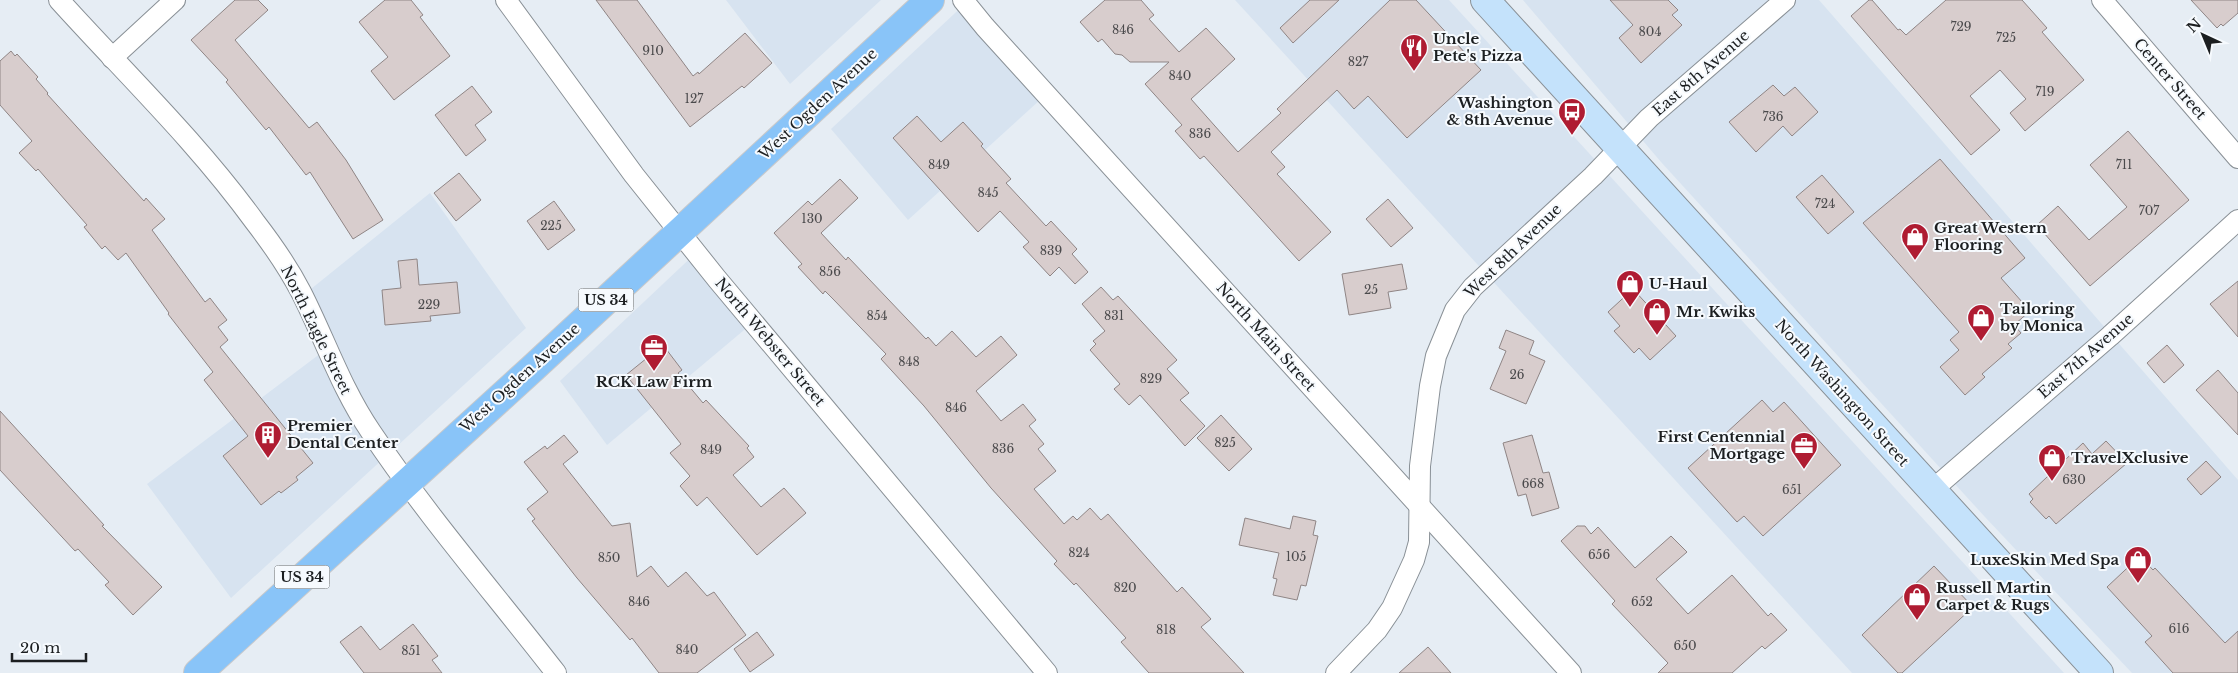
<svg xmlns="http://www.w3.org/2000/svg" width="2238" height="673" viewBox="0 0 2238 673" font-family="'Libre Baskerville',serif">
<rect width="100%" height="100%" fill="#e6edf4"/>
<g fill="#d7e3f0">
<path d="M726,0h155l-91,84z"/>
<path d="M969,0l82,90 -143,130 -77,-91z"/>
<path d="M1235,0h214l615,673h-212z"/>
<path d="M1523,0h296l419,480v193h-106l-147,-156 -324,-355z"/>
<path d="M430,193l96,135 -295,270 -84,-114 182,-137 -23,-54z"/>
<path d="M698,251l58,69 -149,125 -47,-64z"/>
</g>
<g fill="#d8cdcd" stroke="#8f8585">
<path d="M235,0h23l10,10 -33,30 74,88 8,-6 29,38 37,60 -30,19 -43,-67 -4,3 -37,-48 -3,3 -40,-48 2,-2 -37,-40z"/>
<path d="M385,0h26l12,15 -3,2 30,39 -56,44 -23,-29 17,-14 -29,-35z"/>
<path d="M596,0h41l56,76 5,-4 1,2 46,-41 27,30 -28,25 -2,-2 -52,41z"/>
<path d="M1105,0h36l13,15 -5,4 30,33 27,-24 29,31 -44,40 47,53 43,-39 -4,-4 113,-109h26l65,70 -74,68 -39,-42 -14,13 -17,-19 -66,62 14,15 -8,7 54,58 -32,29 -95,-105 -4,3 -25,-28 7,-6 -37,-41 24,-22h-39l-8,-7 -7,-1 -13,-15 -4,3 -18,-20z"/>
<path d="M1310,0h29l-46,43 -13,-15z"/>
<path d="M1610,0h58l10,10 -6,5 10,10 -41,38 -22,-25 14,-13z"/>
<path d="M1869,0h3l26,30 2,-1 6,6 40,-35h76l25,28 -5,4 42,48 -59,51 -15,-18 16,-14 -26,-29 -30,26 30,34 -29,25 -120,-139z"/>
<path d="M2191,0h47v13l-15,13 -2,-2 -4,4z"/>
<path d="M11,51l4,5 2,-2 21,23 -2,2 12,14 -1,1 97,107 2,-3 19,21 -13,11 53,72 5,-4 17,22 -9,7 10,13 -8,7 93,116 -17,14 2,3 -17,13 -2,-2 -18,14 -38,-49 25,-20 -44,-56 9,-8 -45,-58 1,-1 -43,-60 -8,7 -13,-14 -3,3 -18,-22 3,-2 -49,-56 -2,2 -17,-18 13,-12 -32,-36v-44z"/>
<path d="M1773,85l11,11 11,-9 23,25 -26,24 -9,-10 -27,26 -27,-30z"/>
<path d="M472,86l20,26 -17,13 11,15 -20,16 -31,-41z"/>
<path d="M917,116l24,26 22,-20 20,22 -2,2 30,33 -5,4 40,43 5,-5 26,28 -5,5 16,18 -13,12 -16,-17 -9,9 -27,-29 6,-5 -29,-31 -22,21 -85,-94z"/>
<path d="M2128,131l61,69 -99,86 -53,-61 21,-19 31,34 38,-33 -37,-42z"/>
<path d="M1940,159l85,99 -24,20 29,33 -16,14 7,8 -13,11 4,4 -30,26 3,3 -20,18 -25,-28 19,-17 -9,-10 9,-8 -96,-109z"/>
<path d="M459,173l22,27 -25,21 -22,-28z"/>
<path d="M1822,175l32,37 -26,22 -32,-37z"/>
<path d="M840,179l18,19 -37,35 25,27 2,-3 78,82 2,-2 8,9 16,-15 24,26 25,-21 16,19 -41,36 25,30 22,-17 13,16 -7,6 15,18 -6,5 18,22 -22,18 30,35 9,-8 4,4 13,-12 11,12 7,-6 69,78 5,-5 29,32 -10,8 43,46h-95l-28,-31 5,-4 -50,-55 -2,2 -20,-21 3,-3 -66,-73 -67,-82 -43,-47 5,-5 -53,-55 -8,-8 -2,3 -25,-27 4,-3 -28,-31 34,-32 4,4z"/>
<path d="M1388,199l25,29 -22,19 -25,-28z"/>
<path d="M554,201l21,29 -27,20 -21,-29z"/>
<path d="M417,259l2,26 38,-3 3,31 -30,3 1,5 -46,4 -3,-35 19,-2 -3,-27z"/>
<path d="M1402,264l5,25 -19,3 3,16 -42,7 -7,-41z"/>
<path d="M2238,281v56l-28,-33z"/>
<path d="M1101,287l12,13 5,-4 59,64 -10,9 22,24 -9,7 25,26 -20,20 -45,-51 -11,10 -15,-16 6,-5 -30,-34 6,-6 -3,-3 12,-10 -23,-27z"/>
<path d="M1633,289l43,47 -26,24 -11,-12 -5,5 -20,-22 6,-5 -12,-14z"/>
<path d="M1506,330l28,11 -5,13 16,7 -19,43 -36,-15 16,-38 -7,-3z"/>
<path d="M663,345l19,25 -4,3 25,30 3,-3 43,46 -2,2 7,9 -21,18 28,32 23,-19 22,25 -49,42 -50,-58 -10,9 -17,-20 10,-10 -20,-23 11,-9 -55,-69z"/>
<path d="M2167,345l17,20 -20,18 -17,-20z"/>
<path d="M2218,370l20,23v42l-42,-45z"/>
<path d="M1762,400l11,12 11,-10 57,63 -78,71 -19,-20 -7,6 -49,-54z"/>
<path d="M0,411l104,114 -2,1 60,61 -29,28 -28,-30 4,-3 -31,-33 -3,2 -75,-81z"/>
<path d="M1221,415l31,34 -23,22 -32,-33z"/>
<path d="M564,435l14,17 -15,12 49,62 18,-3 7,54 14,-11 17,21 18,-15 21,24 7,-4 32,43 -49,38h-38l-27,-35 -2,2 -53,-62 -45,-57 3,-2 -8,-10 21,-17 -24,-30 21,-16 2,3z"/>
<path d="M1532,435l11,38 6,-1 10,36 -27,8 -6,-22 -8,2 -15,-53z"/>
<path d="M2106,441l21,22 -71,61 -7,-8 -3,3 -16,-17 3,-3 -4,-5 54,-51 9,11z"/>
<path d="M2206,461l15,16 -20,18 -14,-16z"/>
<path d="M1293,516l23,5 -3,14 5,1 -12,50 -5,-1 -4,15 -24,-5 4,-16 -4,-1 6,-25 -40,-8 6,-27 45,11z"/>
<path d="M1577,526h8l6,8 7,-7 37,41 36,-32 16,16 -31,27 32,35 44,-39 36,41 3,-3 16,17 -22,19 -3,-3 -30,27h-74l10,-10 -56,-59 3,-3 -54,-60z"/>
<path d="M2140,556l13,14 2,-2 70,75 13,-12v42h-65l-28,-31 7,-6 -45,-49z"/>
<path d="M1934,566l39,41 -71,66h-4l-36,-38z"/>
<path d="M413,624l25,32 -6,4 10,13h-78l-24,-31 21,-16 19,24z"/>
<path d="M757,632l17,23 -24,17 -16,-23z"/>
<path d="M1428,647l23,26h-52z"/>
</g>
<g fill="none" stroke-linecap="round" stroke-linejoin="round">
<defs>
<g id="street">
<path d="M59,0c66,73 138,142 196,222 17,22 33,45 46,70 24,47 40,96 70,140 56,84 123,161 185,241"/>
<path d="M506,0l128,175 83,104 330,394"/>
<path d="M963,0l22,27 586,646"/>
<path d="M2102,0l136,158"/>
<path d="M112,58l63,-58"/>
<path d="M1931,491l179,-155 128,-116"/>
<path d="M1336,673l41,-43 15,-22 22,-48 5,-18 1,-76 10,-80 6,-30 19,-46 18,-23 120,-111 56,-58 136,-118"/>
</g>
<path id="secondary" d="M1485,0l614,673"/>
<path id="primary" d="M198,673l335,-305 397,-368"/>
</defs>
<use href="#street" stroke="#899096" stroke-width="22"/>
<use href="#secondary" stroke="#899096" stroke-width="30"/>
<use href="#primary" stroke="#c9c9ca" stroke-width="30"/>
<use href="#street" stroke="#fff" stroke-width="20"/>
<use href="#secondary" stroke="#c4e2fb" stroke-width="28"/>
<use href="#primary" stroke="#89c4f8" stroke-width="28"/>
</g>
<defs>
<symbol id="restaurant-pin" viewBox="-11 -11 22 30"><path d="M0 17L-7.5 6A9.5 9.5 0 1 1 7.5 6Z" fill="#af1c32" stroke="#f6fafe"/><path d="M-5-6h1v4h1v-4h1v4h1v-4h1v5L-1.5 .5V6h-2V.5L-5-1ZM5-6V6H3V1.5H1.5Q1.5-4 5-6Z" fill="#fff"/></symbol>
<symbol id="bus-pin" viewBox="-11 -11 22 30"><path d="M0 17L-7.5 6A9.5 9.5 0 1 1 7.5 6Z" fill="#af1c32" stroke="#f6fafe"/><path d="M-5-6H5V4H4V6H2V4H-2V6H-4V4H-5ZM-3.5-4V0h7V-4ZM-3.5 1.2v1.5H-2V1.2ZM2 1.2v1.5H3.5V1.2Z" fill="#fff"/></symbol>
<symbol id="shop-pin" viewBox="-11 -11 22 30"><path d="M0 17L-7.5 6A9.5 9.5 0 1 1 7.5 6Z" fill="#af1c32" stroke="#f6fafe"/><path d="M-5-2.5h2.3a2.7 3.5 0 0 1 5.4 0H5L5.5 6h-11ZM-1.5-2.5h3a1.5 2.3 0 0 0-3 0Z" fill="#fff"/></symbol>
<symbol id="office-pin" viewBox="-11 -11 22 30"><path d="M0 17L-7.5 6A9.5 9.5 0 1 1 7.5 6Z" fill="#af1c32" stroke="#f6fafe"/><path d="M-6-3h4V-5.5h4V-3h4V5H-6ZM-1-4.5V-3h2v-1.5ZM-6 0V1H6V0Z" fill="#fff"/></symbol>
<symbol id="building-pin" viewBox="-11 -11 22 30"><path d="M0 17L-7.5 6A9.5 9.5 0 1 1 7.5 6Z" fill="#af1c32" stroke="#f6fafe"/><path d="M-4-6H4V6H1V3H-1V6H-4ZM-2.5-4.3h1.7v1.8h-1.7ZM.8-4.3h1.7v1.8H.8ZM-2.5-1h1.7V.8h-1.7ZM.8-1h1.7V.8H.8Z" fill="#fff"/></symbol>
</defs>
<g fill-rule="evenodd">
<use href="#restaurant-pin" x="1398" y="32" width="32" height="43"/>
<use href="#bus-pin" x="1556" y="96" width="32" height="43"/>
<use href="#shop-pin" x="1899" y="221" width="32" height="43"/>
<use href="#shop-pin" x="1614" y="268" width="32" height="43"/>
<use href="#shop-pin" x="1641" y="296" width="32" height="43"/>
<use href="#shop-pin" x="1965" y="302" width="32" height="43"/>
<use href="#office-pin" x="638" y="332" width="32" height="43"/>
<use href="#building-pin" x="252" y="419" width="32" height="43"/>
<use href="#office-pin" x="1788" y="430" width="32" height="43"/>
<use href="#shop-pin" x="2036" y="442" width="32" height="43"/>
<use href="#shop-pin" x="2122" y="544" width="32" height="43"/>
<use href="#shop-pin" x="1901" y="581" width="32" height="43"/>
</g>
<g text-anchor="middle" stroke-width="4" stroke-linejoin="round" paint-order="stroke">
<g font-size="12" fill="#4b4a4c">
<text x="1961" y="31">729</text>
<text x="1123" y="34">846</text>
<text x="1650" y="36">804</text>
<text x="2006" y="42">725</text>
<text x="653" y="55">910</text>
<text x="1358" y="66">827</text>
<text x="1180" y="80">840</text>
<text x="2045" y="96">719</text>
<text x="694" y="103">127</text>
<text x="1773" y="121">736</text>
<text x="1200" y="138">836</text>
<text x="939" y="169">849</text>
<text x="2124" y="169">711</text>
<text x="988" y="197">845</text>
<text x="1825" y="208">724</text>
<text x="2149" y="215">707</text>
<text x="812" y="223">130</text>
<text x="551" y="230">225</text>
<text x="1051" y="255">839</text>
<text x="830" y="276">856</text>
<text x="1371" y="294">25</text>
<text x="429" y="309">229</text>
<text x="877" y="320">854</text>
<text x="1114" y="320">831</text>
<text x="909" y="366">848</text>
<text x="1517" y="379">26</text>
<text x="1151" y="383">829</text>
<text x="956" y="412">846</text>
<text x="1225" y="447">825</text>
<text x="1003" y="453">836</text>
<text x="711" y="454">849</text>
<text x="2074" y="484">630</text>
<text x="1533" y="488">668</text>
<text x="1792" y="494">651</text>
<text x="1079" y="557">824</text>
<text x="1599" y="559">656</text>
<text x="1296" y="561">105</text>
<text x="609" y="562">850</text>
<text x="1125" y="592">820</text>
<text x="639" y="606">846</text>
<text x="1642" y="606">652</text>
<text x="2179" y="633">616</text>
<text x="1166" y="634">818</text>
<text x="1685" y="650">650</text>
<text x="687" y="654">840</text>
<text x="411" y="655">851</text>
</g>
<g fill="#f6fafe" stroke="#5d6163" stroke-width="1">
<rect x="578.5" y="288.5" width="55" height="23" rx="4"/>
<rect x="274.5" y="565.5" width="55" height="23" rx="4"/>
</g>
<g font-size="14" font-weight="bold" fill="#1c1f21">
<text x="606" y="305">US 34</text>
<text x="302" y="582">US 34</text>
</g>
<g font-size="15" font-weight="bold" fill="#1c1f21" stroke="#f6fafe" text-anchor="start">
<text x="1433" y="44">Uncle<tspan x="1433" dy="17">Pete's Pizza</tspan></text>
<text x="1553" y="108" text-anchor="end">Washington<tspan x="1553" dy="17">&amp; 8th Avenue</tspan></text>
<text x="1934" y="233">Great Western<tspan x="1934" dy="17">Flooring</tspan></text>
<text x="1649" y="289">U-Haul</text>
<text x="2000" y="314">Tailoring<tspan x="2000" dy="17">by Monica</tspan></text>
<text x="1676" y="317">Mr. Kwiks</text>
<text x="654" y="387" text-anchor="middle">RCK Law Firm</text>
<text x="287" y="431">Premier<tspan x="287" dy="17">Dental Center</tspan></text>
<text x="1785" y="442" text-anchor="end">First Centennial<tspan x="1785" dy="17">Mortgage</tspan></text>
<text x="2071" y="463">TravelXclusive</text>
<text x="2119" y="565" text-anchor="end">LuxeSkin Med Spa</text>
<text x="1936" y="593">Russell Martin<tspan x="1936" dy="17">Carpet &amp; Rugs</tspan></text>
</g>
<g font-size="15" fill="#1c1f21" stroke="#f6fafe">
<text transform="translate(1701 73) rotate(-41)" y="5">East 8th Avenue</text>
<text transform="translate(2170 79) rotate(49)" y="5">Center Street</text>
<text transform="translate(818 104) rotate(-43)" y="5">West Ogden Avenue</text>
<text transform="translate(1513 251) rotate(-44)" y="5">West 8th Avenue</text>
<text transform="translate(316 330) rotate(64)" y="5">North Eagle Street</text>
<text transform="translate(1266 337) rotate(48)" y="5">North Main Street</text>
<text transform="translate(770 342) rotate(50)" y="5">North Webster Street</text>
<text transform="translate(2086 356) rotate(-41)" y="5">East 7th Avenue</text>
<text transform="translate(520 378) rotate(-42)" y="5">West Ogden Avenue</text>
<text transform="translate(1842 393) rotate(48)" y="5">North Washington Street</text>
</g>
</g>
<g transform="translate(2203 35) rotate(316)" stroke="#f6fafe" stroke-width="4" paint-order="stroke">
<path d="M0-4L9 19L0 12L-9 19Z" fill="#1c1f21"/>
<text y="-8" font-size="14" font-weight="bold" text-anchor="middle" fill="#1c1f21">N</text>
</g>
<path d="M12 653v8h74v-8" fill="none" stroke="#1c1f21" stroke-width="2.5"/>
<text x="20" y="653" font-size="15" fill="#1c1f21" stroke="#f6fafe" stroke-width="4" paint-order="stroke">20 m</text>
</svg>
